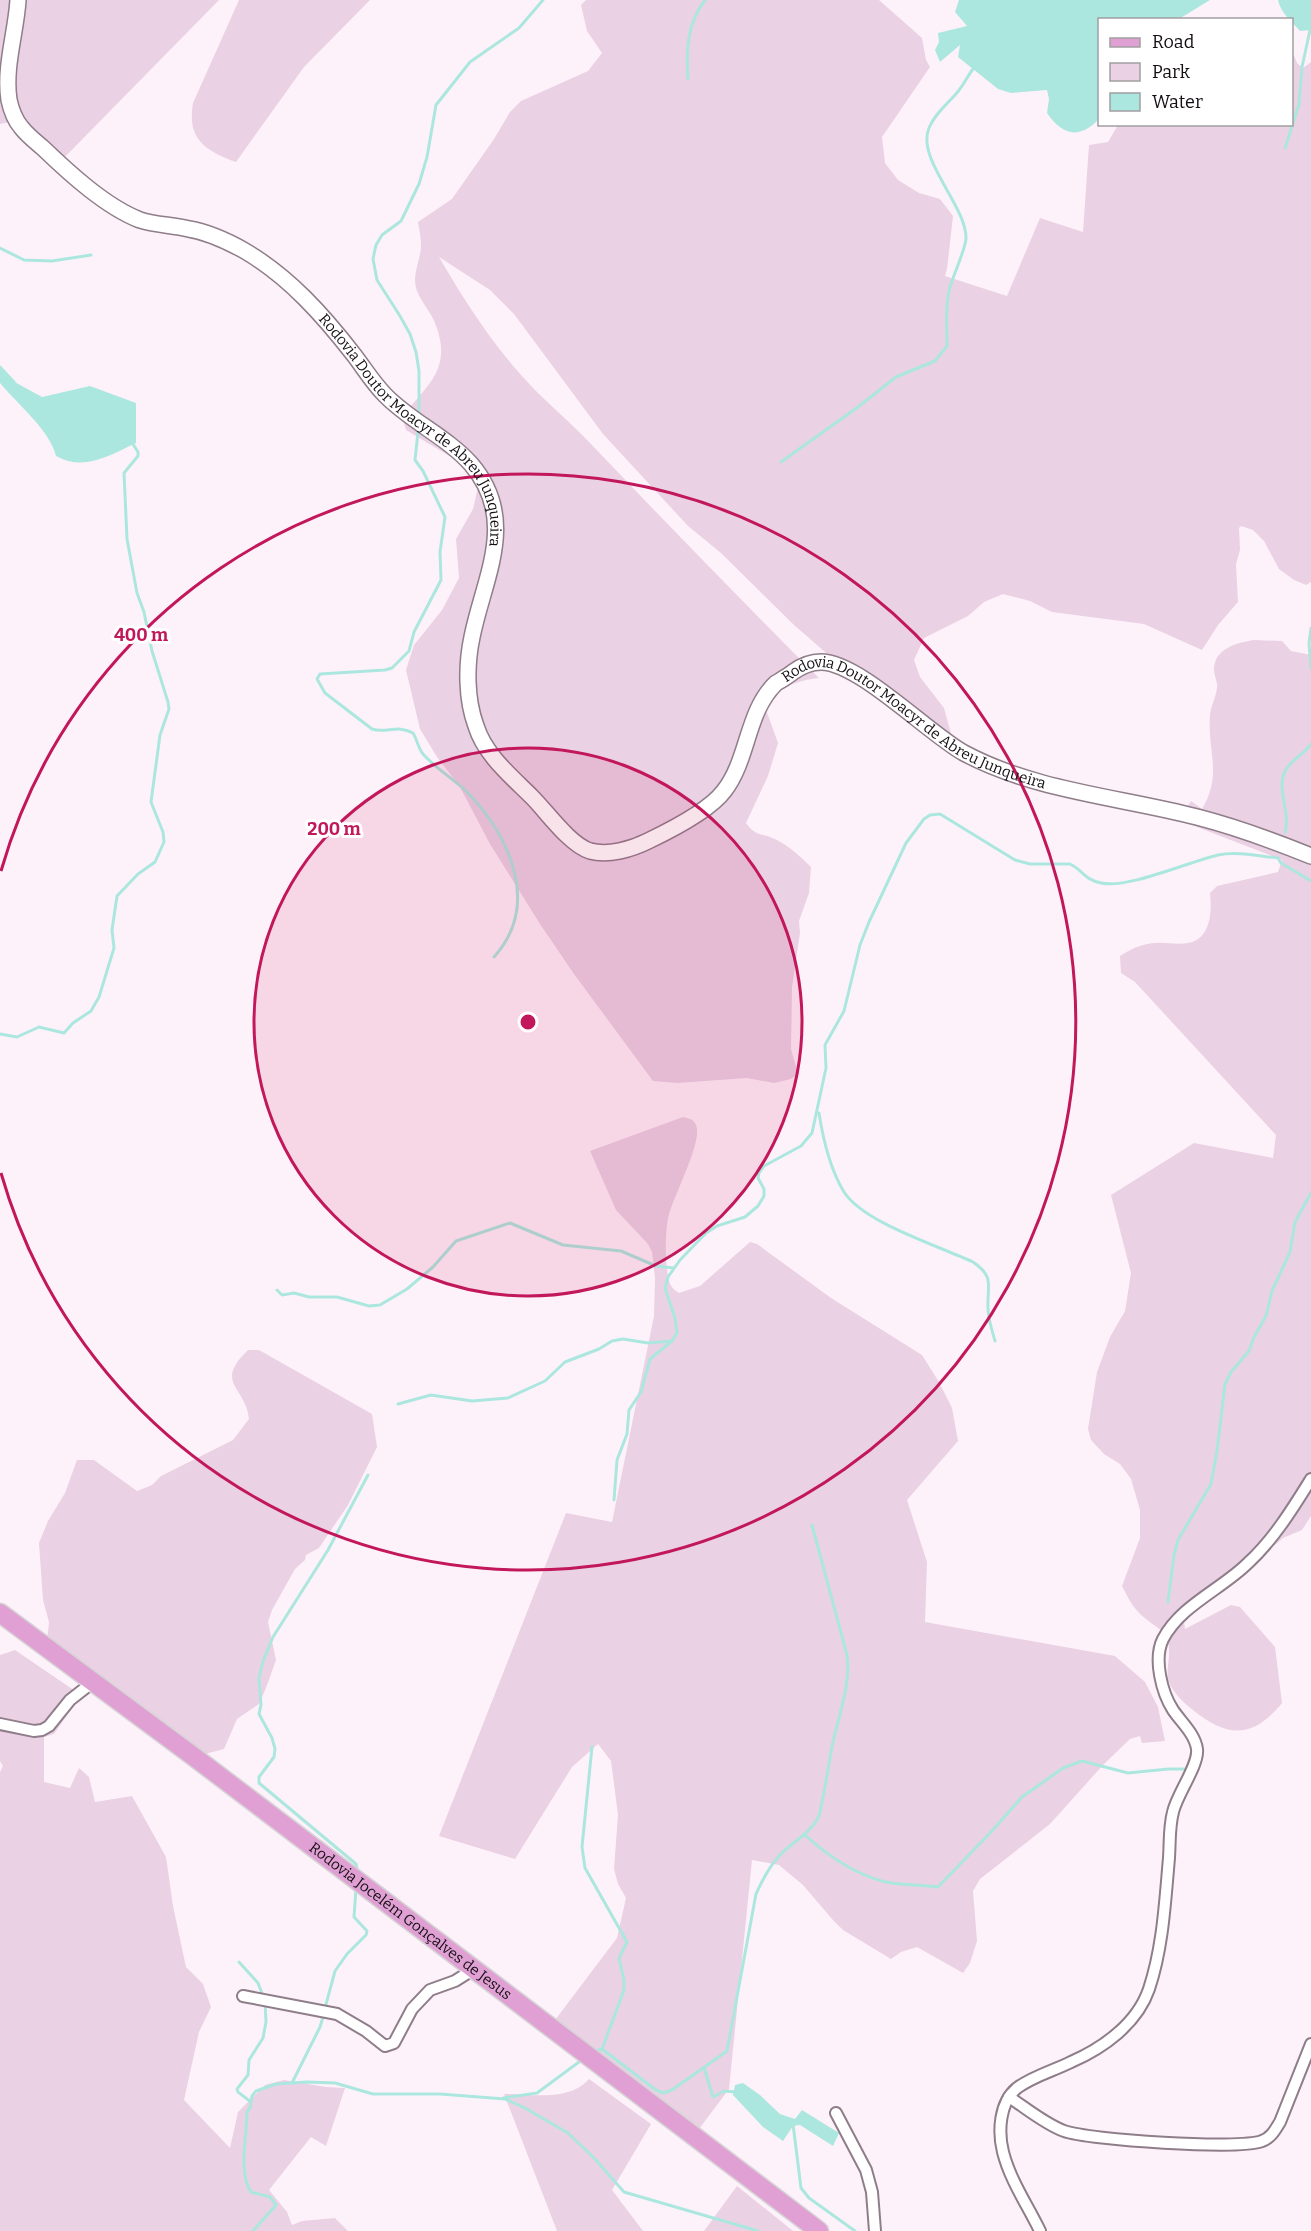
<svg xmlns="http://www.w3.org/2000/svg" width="1311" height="2231" viewBox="0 0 1311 2231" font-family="Bitter,serif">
<rect width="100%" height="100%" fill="#fef2fa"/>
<g fill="#ead1e4">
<path d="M0,0h219l-163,166 -45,-44 -11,2z"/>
<path d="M239,0h131l-66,67 -68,95c-32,-12 -49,-23 -43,-59z"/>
<path d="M586,0h293l43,38 4,22 4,7 -48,70 3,26 13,17 21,13 21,6 13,17 -6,53 -2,7 62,20 33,-78 43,14 6,-87 19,-3 10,-17 174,-1v-73l5,12 6,5 8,-6v520l-5,3 -12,-5 -15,-11 -15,-28 -11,-11 -12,-4 -2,2 1,22 -4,14 2,38 -20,23 -16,25 -58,-26 -92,-12 -22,-11 -27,-7 -19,8 -16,14 -44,22 -10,22 6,17 24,31 11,40 -90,-59 -26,-13 -6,-17 -39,-34 -73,-72 -33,-27 -85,-92 -89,-120 -24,-24 -51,-33c28,48 57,93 96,133 18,18 38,35 55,53 76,80 152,158 229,235 -24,3 -40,9 -54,29l13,36 -10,33 -22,47c10,14 16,10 29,16 14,7 25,17 36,28l-2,26 -10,28 1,12 -8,54 -1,62 7,25 -7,5 -17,4 -27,-5 -70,5 -24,-2 -79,-107 -34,-50 -50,-80 -30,-57 -23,-30 -17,-28 -14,-59 8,-25 28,-35 17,-32 -3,-39 17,-30 5,-22 -17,-24 -55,-33 -4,-13c26,-33 51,-48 33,-94 -4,-11 -14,-21 -18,-32 -6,-16 4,-31 4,-46 0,-8 -2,-16 -3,-23l34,-23 42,-60 16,-27 11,-11 67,-30 14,-18 -15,-22 -6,-26z"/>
<path d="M1254,640l28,1 9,10 20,4v861l-9,14 -19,8 -64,55 -30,20 -5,8 1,8 46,-24 9,2 35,40 7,56c-29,36 -55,35 -89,7 -9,-7 -20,-17 -24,-28 -5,-13 6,-35 -5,-49 -4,-5 -13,-9 -18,-14 -12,-9 -17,-19 -24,-33l18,-48v-28l-9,-31 -11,-15 -16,-10 -13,-14 -3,-11 9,-57 13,-35 15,-26 6,-38 -20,-78 83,-52 79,15 3,-23 -141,-153 -14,-9 -1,-17c11,-7 21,-12 35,-13 10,-1 22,2 33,0 23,-4 24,-32 22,-50l7,-7 61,-14 4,-12 -103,-40 12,-19 11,8c21,-36 5,-57 8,-94 1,-10 6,-18 7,-27 1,-6 -3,-12 -3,-18 0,-22 23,-27 40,-30z"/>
<path d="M683,1117c4,1 10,2 12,6 11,15 -24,76 -27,96 -3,13 -4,58 4,68 2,3 5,4 7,6l21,-7 50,-44 7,2 74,54 91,57 17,27 13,26 6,33 -51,59 20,62 -2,60 190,34 30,26 13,25 7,34 -23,2 -2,-7 -10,3 -27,26 -53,59 -70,55 -7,12 4,50 -7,22 -7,10 -46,-26 -16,5 -10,7 -48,-29 -11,-11 -29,-34 -24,-20 -27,-5 -23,229 -30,40 -150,-101 68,-90 9,-40 -8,-14 -4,-15 4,-54 -7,-54 -13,-17 -26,23 -57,92 -76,-23 127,-323 46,9 42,-206 1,-38 -3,-26 -4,-8 -32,-34 -26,-59z"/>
<path d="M248,1350h11l113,64 5,33 -29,58 -29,43 -13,7 -1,5 -10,9 -23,41 -4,12 8,38 -10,28 -7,16 -22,15 -13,30 -23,6 -154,-113 2,-20 -6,-22 -4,-57 9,-22 17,-28 12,-33h17l43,31 15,-6 9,-9 72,-36 16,-21c-3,-33 -36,-35 -1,-69z"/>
<path d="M15,1650l66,45 -27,39 -10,3v45l26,6 9,-20 10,9 6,25 37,-6 34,61 7,49 13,61 17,17 8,23 -12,25 -15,68 46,48 8,-36 27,-27 19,-5 42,7 19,1 -19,58 -15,-9 -42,53 18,22 5,13 10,-4 33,-3 13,13h-348v-459l3,-6 -3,-5v-106z"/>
<path d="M589,2079l62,45 -39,66 31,41h-86l-53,-137c27,0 65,8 85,-15z"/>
<path d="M737,2186l56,45h-89z"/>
</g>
<g fill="#abe7de">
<path d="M959,0h251l-31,19 -79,1 -1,99c-20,21 -37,16 -52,-6l2,-14 -2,-9 -36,3 -13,-4 -40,-32 2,-12 -20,17 -5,-12 4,-8 -1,-9 29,-7 -12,-14z"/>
<path d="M1278,0h33v30l-11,1c-9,-10 -19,-18 -22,-31z"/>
<path d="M0,367l11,13 31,17 48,-11 46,17v40c-26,12 -52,29 -80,13 -6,-26 -39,-52 -56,-73z"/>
<path d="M743,2083l17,12 20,19 15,5 7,-9 37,23 -6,13 -33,-21 -7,1 -10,15 -20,-14 -30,-32 2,-10z"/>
</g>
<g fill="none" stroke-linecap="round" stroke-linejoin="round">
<g stroke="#abe7de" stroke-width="3">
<path d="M688,79c-2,-28 -1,-56 17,-79"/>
<path d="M1285,148l14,-44 3,-37 8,-37"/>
<path d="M0,248l24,12 28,1 39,-6"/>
<path d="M0,367l14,15"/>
<path d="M419,414v-43l-3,-19 -6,-18 -10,-18 -23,-36 -4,-21 3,-14 6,-10 19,-14 18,-37 8,-27 9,-52 34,-43 49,-34 24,-28"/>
<path d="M418,432l-3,28 8,11 22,46 -5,35 1,28 -27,52 -5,19 -17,17 -7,2 -65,4 -3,5 8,14 47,36c14,5 25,-5 41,4 4,6 5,15 10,21 12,14 31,25 45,39 42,44 73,112 26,164"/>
<path d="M781,462l77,-55 38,-30 39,-16 12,-15c0,-19 -2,-38 2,-55 3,-14 17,-42 17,-53 0,-33 -50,-79 -37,-110 5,-13 17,-23 26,-33 7,-7 12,-18 18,-26"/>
<path d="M1311,628l-2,15 2,26"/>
<path d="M1285,832c6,-19 -9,-42 0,-61 6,-11 19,-17 26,-27"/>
<path d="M0,1034l17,3 22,-10 25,6 9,-10 18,-12 8,-14 15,-49 -2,-18 5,-34 21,-22 17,-12 9,-20 -1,-10 -12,-30 9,-67 9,-26 -1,-7 -16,-51 -8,-39 -7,-19 -10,-54 -3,-66 14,-17v-4l-7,-11"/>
<path d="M819,1113c4,26 11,56 25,79 20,31 95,54 129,70 22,15 14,23 15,46 0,11 4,22 7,33"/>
<path d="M277,1290l5,5 12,-2 15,4h28l32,9 11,-1 27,-16 26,-22 23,-26 54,-18 53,22 58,6 35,15 18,2"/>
<path d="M398,1404l33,-9 41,6 36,-3 37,-17 20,-19 34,-13 13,-8 11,-2 25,4 24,-2"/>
<path d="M614,1500l3,-40 10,-26 2,-24 12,-18 9,-33 22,-18 5,-8 -2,-15 -10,-30 3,-11 12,-17 26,-27 11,-7 28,-9 13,-11 6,-10v-7l-6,-11 1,-5 5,-7 37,-20 11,-13 14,-65 -1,-23 19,-34 16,-66 9,-23 37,-79 18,-24 6,-4 10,-1 75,46 15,4h40c13,6 13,15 31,19 27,6 87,-21 117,-28 19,-4 40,1 60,3l3,5 30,18"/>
<path d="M1168,1602l6,-47 4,-15 33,-56 6,-33 8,-67 6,-12 18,-21 5,-14 12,-21 6,-25 18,-39 5,-30 16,-29"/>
<path d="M592,1747l-10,100 3,21 42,74 -8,16 5,22v10l-22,59 -9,3"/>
<path d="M805,1835c23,21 54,42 86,48 15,2 31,2 47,4l52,-54 32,-36 41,-29 19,-7 46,12 40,-4h22"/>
<path d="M358,1874l-2,-10 -97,-81v-6l15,-20 1,-8 -3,-11 -13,-24 2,-9 -2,-27 4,-17 10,-24 55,-87 40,-75"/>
<path d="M239,1962l19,21 5,13"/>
<path d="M325,2008l10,-37 12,-17 19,-19 1,-4 -13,-14 2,-28"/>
<path d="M602,2049l54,41 7,3 9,-3 55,-39 29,-157c7,-15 14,-29 26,-41 13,-13 29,-20 37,-37 6,-25 9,-49 14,-74 6,-28 18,-57 14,-87l-35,-130"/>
<path d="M704,2068l9,29 11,-6 11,1"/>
<path d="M292,2083l28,-56 4,-13"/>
<path d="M503,2098l34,-5 46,-34"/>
<path d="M251,2102l-13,-10 -1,-3 11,-14 1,-15 14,-22 3,-16 -1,-20"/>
<path d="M793,2124l8,64 8,10 46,33"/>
<path d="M253,2231l23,-26 -6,-8 -19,-5c-13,-19 -4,-57 -4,-80l3,-4 2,-12 4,-5 20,-7 31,-2 28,1 38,11h67l65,5 20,9 43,25 27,26 29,33 134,39"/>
</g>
<defs>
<g id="street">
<path d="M0,1724l34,7 8,-1 7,-4 21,-26 23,-18"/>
<path d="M243,1996l94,18 29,17 19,15 9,-3 18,-34 18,-19 25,-9 19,-12"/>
<path d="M1009,2097c17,11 36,27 55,34 25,9 175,19 198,10 9,-3 13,-11 18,-19l31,-78"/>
<path d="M836,2113l30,57 6,22 3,39"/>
<path d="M1040,2231c-12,-25 -30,-51 -37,-79 -5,-20 -4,-49 14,-64 16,-12 36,-17 54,-26 32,-14 66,-38 78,-73 14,-42 16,-87 20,-131 1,-15 0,-31 4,-46 4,-18 26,-47 24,-63 -2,-15 -16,-27 -24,-39 -11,-17 -20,-51 -10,-71 18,-34 59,-50 85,-76 26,-24 45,-55 63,-84"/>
</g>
<g id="secondary">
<path id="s1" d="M18,0c-2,33 -14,67 -9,100 2,9 6,20 12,27 6,8 15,15 22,21 26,25 63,59 97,72 15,5 33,5 49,9 18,3 40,13 56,22 44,26 78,64 109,104 10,13 19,28 31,40 25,26 62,42 86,69 48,56 13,113 1,173 -6,28 -6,62 4,89 9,29 35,50 56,71 15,15 38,48 58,54 19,5 42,-2 58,-10 23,-11 61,-30 76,-50 25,-32 22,-79 52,-108 1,0 16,-10 17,-11 7,-5 18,-10 28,-10 38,0 108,72 143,91 71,38 156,44 233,64 39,10 77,24 114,39"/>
</g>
<g id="primary">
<path id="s2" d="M0,1613l193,143 626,475"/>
</g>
</defs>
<use href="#street" stroke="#8f7d8a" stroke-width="14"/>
<use href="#secondary" stroke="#8f7d8a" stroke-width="18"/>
<use href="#primary" stroke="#d5d4d5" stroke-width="21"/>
<use href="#street" stroke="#fff" stroke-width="10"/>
<use href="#secondary" stroke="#fff" stroke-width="15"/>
<use href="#primary" stroke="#e0a0d4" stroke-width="18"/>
</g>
<circle cx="528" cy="1022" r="274" fill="#c2185b" fill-opacity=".12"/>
<g fill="none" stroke="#c2185b" stroke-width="3">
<circle cx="528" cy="1022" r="274"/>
<path d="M1 871A548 548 0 1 1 1 1173"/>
</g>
<g text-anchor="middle" stroke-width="6" stroke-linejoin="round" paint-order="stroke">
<g font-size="15" fill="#150f14" stroke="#fff">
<text dy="5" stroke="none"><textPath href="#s1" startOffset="644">Rodovia Doutor Moacyr de Abreu Junqueira</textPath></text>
<text dy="5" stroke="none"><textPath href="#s1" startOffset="1580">Rodovia Doutor Moacyr de Abreu Junqueira</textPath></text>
<text dy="5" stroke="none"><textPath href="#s2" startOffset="513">Rodovia Jocelém Gonçalves de Jesus</textPath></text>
</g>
</g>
<circle cx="528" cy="1022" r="9" fill="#c2185b" stroke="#fff" stroke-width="3"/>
<g font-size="18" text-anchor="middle" font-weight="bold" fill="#c2185b" stroke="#fff" stroke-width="6" stroke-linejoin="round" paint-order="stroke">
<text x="141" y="641">400 m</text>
<text x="334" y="835">200 m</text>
</g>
<rect x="1098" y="18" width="195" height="108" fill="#ffffff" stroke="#a19fa1" stroke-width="1.5"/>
<rect x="1110" y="38" width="30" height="9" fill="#e0a0d4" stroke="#a19fa1" stroke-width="1.5"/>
<text x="1152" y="48" font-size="18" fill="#150f14">Road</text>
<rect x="1110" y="63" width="30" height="18" fill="#ead1e4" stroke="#a19fa1" stroke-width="1.5"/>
<text x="1152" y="78" font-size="18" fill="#150f14">Park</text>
<rect x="1110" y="93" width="30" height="18" fill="#abe7de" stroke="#a19fa1" stroke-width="1.5"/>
<text x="1152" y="108" font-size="18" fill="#150f14">Water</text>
</svg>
